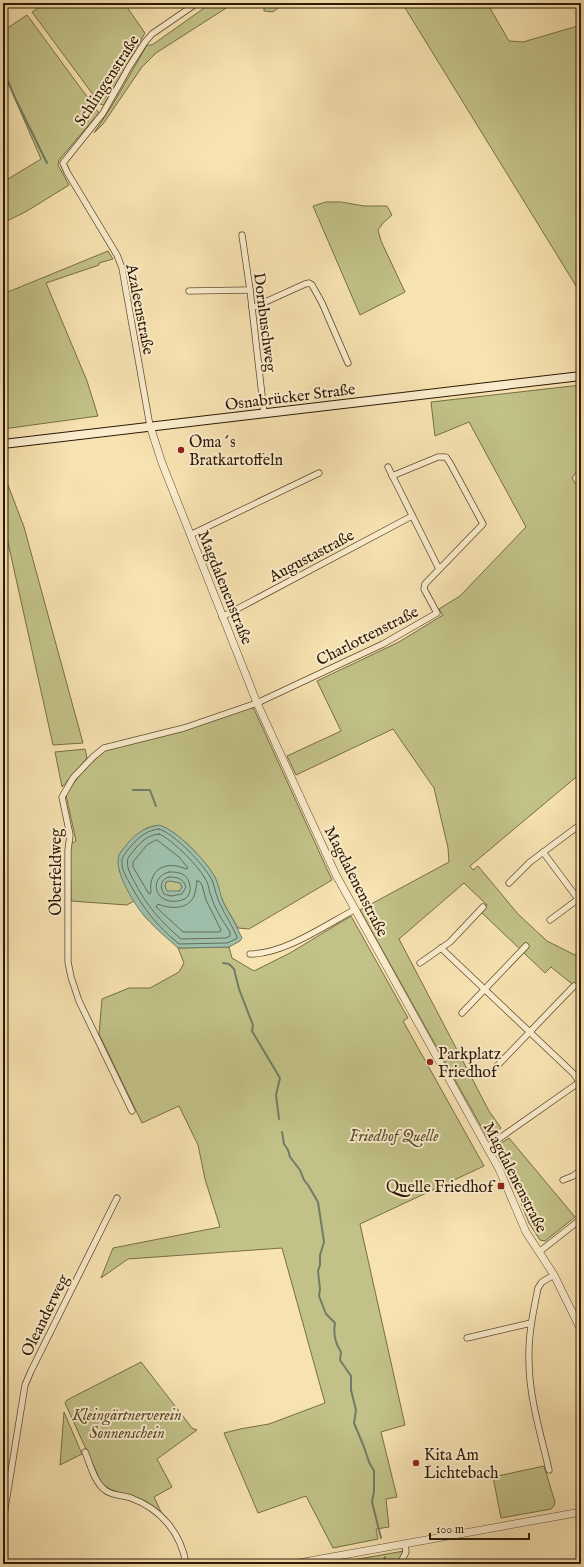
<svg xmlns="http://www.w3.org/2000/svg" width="584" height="1567" viewBox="0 0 584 1567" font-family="'IM FELL English',serif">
<rect width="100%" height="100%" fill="#f7e2b1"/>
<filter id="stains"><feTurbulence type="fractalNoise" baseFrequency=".005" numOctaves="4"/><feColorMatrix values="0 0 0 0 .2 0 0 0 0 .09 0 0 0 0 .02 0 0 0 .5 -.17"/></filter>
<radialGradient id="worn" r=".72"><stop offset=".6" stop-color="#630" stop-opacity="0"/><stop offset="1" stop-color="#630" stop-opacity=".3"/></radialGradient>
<g fill="#c2c288" stroke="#776e46">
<path d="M40,3h84l21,30 -41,72 -4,-1 -68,-92 10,-6z"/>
<path d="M206,3h28l-78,50 -14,14 -39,57 -9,9 19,-29 34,-59h5l55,-39z"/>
<path d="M264,3h21l-12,9 -9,-1z"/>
<path d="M402,3h85l22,38 14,1 58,-17v269z"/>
<path d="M27,15l72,98 -40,47 -1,5 11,20 -42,26 -24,12v-41l38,-23 -38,-88v-40z"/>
<path d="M326,202h15l23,4h23l5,9 -9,8 -5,7 3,11 24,51 -45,23 -47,-109z"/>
<path d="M108,251l5,8 -14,4v2l-53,18 41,98 11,35 -95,13v-135z"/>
<path d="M581,385v81l-9,12 9,14v281l-111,93 3,4 5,-4 40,48 29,27 34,17v33l-30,-24 -6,6 -64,-61 6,-7 -23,-22 -65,56 90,172 12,17 -14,9 -127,-227 89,-48 -1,-14 -14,-60 -41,-59 -97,46 -9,-19 54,-25 -24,-50 82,-39 44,-27 -4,-6 21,-13 66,-69 -57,-105 -34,14 -4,-34z"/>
<path d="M3,472l21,55 59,216 -30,2 -50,-225z"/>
<path d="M250,707l4,2 78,171 -83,49 -11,-1c-6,-11 -13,-21 -18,-33 -2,-5 -2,-12 -5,-17 -8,-16 -38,-48 -55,-52 -5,-1 -11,1 -15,3 -6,4 -22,33 -26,41l15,31 -7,4 -56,-4 -1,-57 6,-3 -10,-46c11,-18 23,-32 40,-45z"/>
<path d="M85,749l2,9 -25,29 -7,-35z"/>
<path d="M170,881l10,2 2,4 -2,4 -13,1 -2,-6 1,-4z"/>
<path d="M351,916l57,102 -5,3 81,145 -124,58 45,201 -24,7 16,65 -11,2 3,28 -13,2 2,10 -45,9 -27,-52 -48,17 -34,-80 16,-4 29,-5 56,-21 -43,-155 -154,11 -27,19 12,-30 107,-21 -15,-48 -7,-34 -19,-39 -37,17 -43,-89 3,-35 27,-11h21l29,-16 5,-9 -6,-15 51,-1 3,11 22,13 36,-18z"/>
<path d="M509,1138l66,79 -30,24 -5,-1 -11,-17 -15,-37 -18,-35 2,-6z"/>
<path d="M141,1362l51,66 5,2 -40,29 15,28 -18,10 8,17c-8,-6 -15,-12 -24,-16 -15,-6 -26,-4 -37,-16l-36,-79 2,-3z"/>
<path d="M64,1412l18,42 -22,11z"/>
<path d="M544,1466l11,36 -1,4 -3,3 -50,9 -8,-41z"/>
<path d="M404,1551l-7,13h-67z"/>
</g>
<path fill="#9ebea9" stroke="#707c67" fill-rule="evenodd" d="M159,825c18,5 47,36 56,52 4,8 5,18 9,27 5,10 12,19 16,30l2,4 -2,3 -11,6 -51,1c-11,-10 -22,-19 -32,-30 -10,-11 -33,-47 -27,-63 2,-4 6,-8 9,-12 8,-10 18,-16 31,-18zM170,881l10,2 2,4 -2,4h-13l-2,-5 1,-4z"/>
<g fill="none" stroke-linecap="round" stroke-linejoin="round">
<g stroke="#656c57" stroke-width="1">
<path d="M159,829c15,4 46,37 53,51 3,8 4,16 8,24 5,11 12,21 17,33l-1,2 -9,4 -48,1c-22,-18 -37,-37 -50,-62 -4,-7 -8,-14 -7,-23 2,-5 7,-11 11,-15 7,-8 15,-14 26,-15z"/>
<path d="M159,834c14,6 41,33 48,48 2,4 2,10 4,14 4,13 12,25 19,36v4l-4,2 -45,1c-20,-17 -35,-34 -47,-58 -4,-7 -8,-14 -6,-23 8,-10 16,-23 31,-24z"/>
<path d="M157,840l22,17 9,11 -2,1c-20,-9 -38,0 -35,24l-2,1 -16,-27v-5l14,-17z"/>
<path d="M169,872c5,0 10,0 15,3 8,6 9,22 -2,25 -26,8 -36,-22 -13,-28z"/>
<path d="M169,877c8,0 14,1 17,10l-4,7 -11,2 -7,-2c-5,-8 -3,-15 5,-17z"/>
<path d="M197,881h2l3,4 4,15 15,30 -1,2h-37l-27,-25 2,-3c12,5 30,6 36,-8 2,-5 2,-10 3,-15z"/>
</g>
<g stroke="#707c67" stroke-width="2">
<path d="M3,69l12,29 32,65"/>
<path d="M133,790h17l6,16"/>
<path d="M223,963l6,1 5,5 5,20 14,36 -1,6 28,47 -4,17 3,24"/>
<path d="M282,1132l2,12 4,6 2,7 10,13 4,10 4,5 10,17 6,40 -4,13v10l-2,6 2,18 -1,7 7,18 9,9c-2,11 0,20 6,29l-1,8 11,16v14l5,20 -2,13 10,24 5,15 5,9v20l-2,11 9,36"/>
<path d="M383,1564l2,-7"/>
</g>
<defs>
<g id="minor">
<path d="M242,235l8,55 14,123"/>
<path d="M189,291l61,-1"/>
<path d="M252,308l53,-24 4,-1 3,2 10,18 26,60"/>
<path d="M150,426l-28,-158 -5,-13 -50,-83 -4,-9 40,-50 26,-46 16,-25 7,-8 45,-31"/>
<path d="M388,467l51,102"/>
<path d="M190,535l129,-62"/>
<path d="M222,617l190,-101"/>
<path d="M543,852l38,51"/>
<path d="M509,883l21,-21 51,-38"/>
<path d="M550,920l31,-23"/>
<path d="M441,948l133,126 5,8"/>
<path d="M250,954c34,0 74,-28 104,-44"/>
<path d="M420,963l30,-21 33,-35"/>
<path d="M462,1013l64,-67"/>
<path d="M495,1068l79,-82"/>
<path d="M132,1111l-53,-110 -8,-24 -3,-15v-112l2,-15 -8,-38 11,-19 20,-21 11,-9 80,-20 73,-25 126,-59 54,-31 -13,-24 1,-5 58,-60 -33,-61 -4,-6h-8l-46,19"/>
<path d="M487,1147l94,-66"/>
<path d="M563,1180l10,-4 8,-6"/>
<path d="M539,1252l42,-33"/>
<path d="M467,1338l64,-15"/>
<path d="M85,1452c5,11 9,30 20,38 7,6 18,5 26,8 30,11 50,35 55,66"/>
<path d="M549,1470c-8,-35 -20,-73 -20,-109 -1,-25 4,-48 9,-73l4,-6 12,-7"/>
<path d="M3,1521l22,-136 6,-14 86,-173"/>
<path d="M400,1564l6,-12 -1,-8"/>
</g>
<g id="tertiary">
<path d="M150,426l12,37 95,240 79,172 163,294 27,63 28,43 27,55"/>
<path d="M293,1564l288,-52"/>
</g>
<path id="secondary" d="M3,444l578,-68"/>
</defs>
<use href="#minor" stroke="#5f4b30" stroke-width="7"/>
<use href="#tertiary" stroke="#5f4b30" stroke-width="8"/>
<use href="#secondary" stroke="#2c1905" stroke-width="10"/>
<use href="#minor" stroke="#faeccc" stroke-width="5.5"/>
<use href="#tertiary" stroke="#faeccc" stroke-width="7"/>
<use href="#secondary" stroke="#faeccc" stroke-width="8"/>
</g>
<g fill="#8f2418" stroke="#faeccc" stroke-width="1.5">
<circle cx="181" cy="450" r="4"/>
<circle cx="430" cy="1062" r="4"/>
<rect x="497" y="1182" width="8" height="8" rx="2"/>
<circle cx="416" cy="1463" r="4"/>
</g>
<g text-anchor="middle" stroke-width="4" stroke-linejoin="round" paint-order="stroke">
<g font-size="16" fill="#2c1905" stroke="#faeccc">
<text transform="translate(106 80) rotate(-57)" y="6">Schlingenstraße</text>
<text transform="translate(141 309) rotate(79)" y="6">Azaleenstraße</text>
<text transform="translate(266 322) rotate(83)" y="6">Dornbuschweg</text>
<text transform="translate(290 396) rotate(-7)" y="6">Osnabrücker Straße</text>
<text transform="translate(311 555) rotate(-28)" y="6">Augustastraße</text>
<text transform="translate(226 587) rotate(68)" y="6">Magdalenenstraße</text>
<text transform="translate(367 635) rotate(-27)" y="6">Charlottenstraße</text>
<text transform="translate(55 872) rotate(-90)" y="6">Oberfeldweg</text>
<text transform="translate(357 881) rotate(63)" y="6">Magdalenenstraße</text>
<text transform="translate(516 1177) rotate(63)" y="6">Magdalenenstraße</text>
<text transform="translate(44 1315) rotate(-64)" y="6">Oleanderweg</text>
</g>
<g font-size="16" fill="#2c1905" stroke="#faeccc" text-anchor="start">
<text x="189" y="447">Oma´s<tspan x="189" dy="18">Bratkartoffeln</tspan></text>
<text x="438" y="1059">Parkplatz<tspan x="438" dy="18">Friedhof</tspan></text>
<text x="493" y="1192" text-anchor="end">Quelle Friedhof</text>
<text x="424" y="1460">Kita Am<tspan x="424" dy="18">Lichtebach</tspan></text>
</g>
<g font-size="16" font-style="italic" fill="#594c2c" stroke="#faeccc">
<text x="394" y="1141">Friedhof Quelle</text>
<text x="127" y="1420">Kleingärtnerverein<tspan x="127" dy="18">Sonnenschein</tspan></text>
</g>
</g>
<rect width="584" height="1567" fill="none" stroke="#f7e2b1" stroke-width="16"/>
<rect x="4" y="4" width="576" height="1559" fill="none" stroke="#2c1905" stroke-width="2"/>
<rect x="8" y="8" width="568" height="1551" fill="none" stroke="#2c1905"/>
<path d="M430 1533v6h99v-6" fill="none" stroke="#2c1905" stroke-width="2"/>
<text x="436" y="1533" font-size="12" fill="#2c1905" stroke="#faeccc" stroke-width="3" paint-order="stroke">100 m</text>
<rect width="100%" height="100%" filter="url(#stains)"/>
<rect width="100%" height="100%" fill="url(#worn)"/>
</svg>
